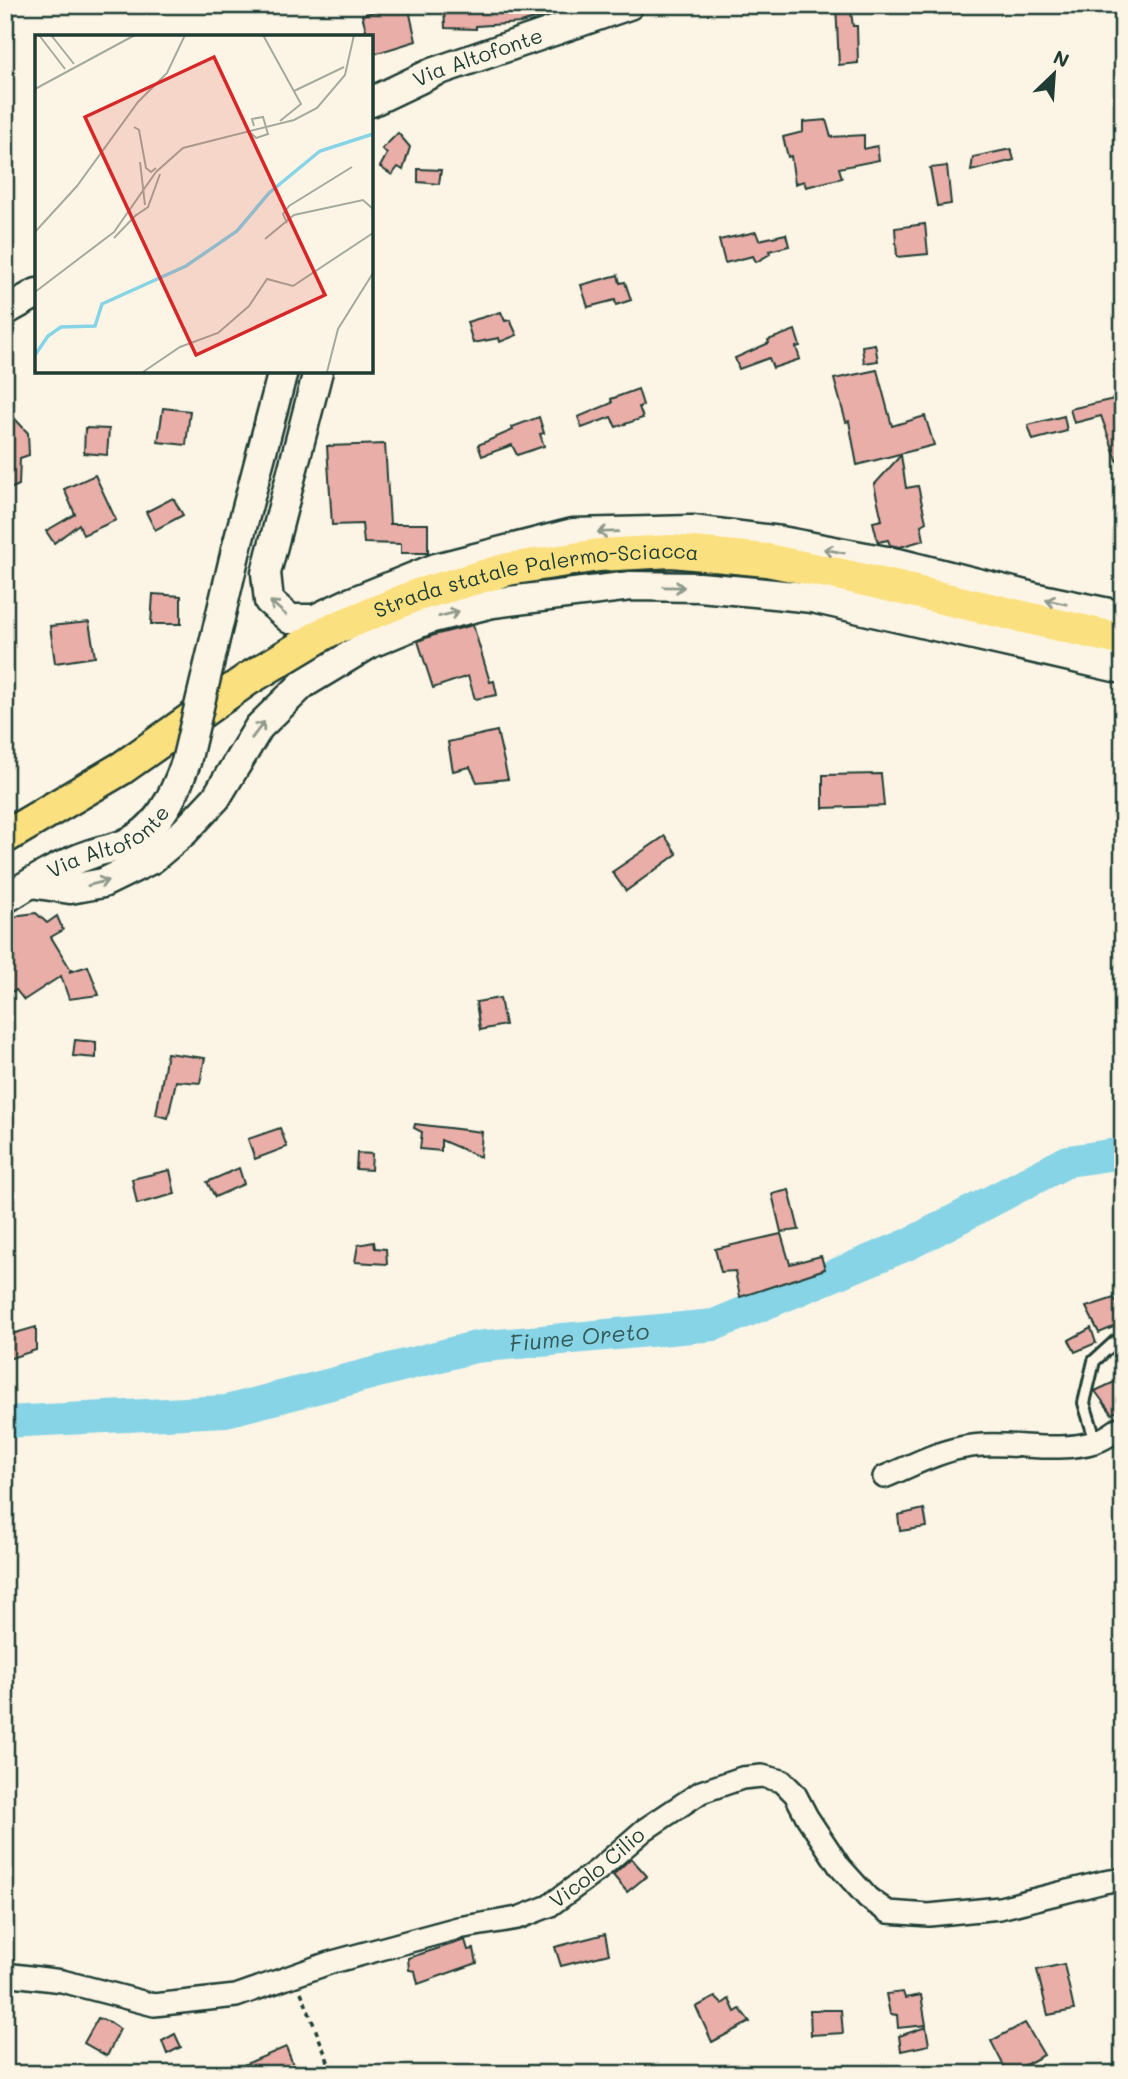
<svg xmlns="http://www.w3.org/2000/svg" width="1128" height="2079" viewBox="0 0 1128 2079" font-family="Mali,sans-serif">
<rect width="100%" height="100%" fill="#fcf5e5"/>
<filter id="ink" filterUnits="userSpaceOnUse"><feTurbulence type="fractalNoise" baseFrequency=".0143" numOctaves="2"/><feDisplacementMap in="SourceGraphic" scale="14" xChannelSelector="R" yChannelSelector="G"/><feConvolveMatrix kernelMatrix="1 2 1 2 8 2 1 2 1" color-interpolation-filters="sRGB"/></filter>
<g filter="url(#ink)">
<g fill="none" stroke-linecap="round" stroke-linejoin="round">
<path stroke="#87d4e7" stroke-width="32" id="s1" d="M5,1422l221,-11 249,-64 239,-22 195,-81 159,-83 55,-8"/>
</g>
<g fill="#e9aea8" stroke="#1f3d34" stroke-width="2">
<path d="M399,5h9l8,36 -45,14v-18h-3l-6,-22z"/>
<path d="M444,5h31v5l18,-5h75l1,3 -48,15 -45,3v3l-31,-1z"/>
<path d="M836,5h14l3,21h4l1,37 -19,2z"/>
<path d="M826,120l5,17 33,-2v14l13,-3 2,14 -40,8 3,10 -36,9 -2,-6 -9,3 -4,-28 -3,1 -5,-20 20,-5v-10z"/>
<path d="M398,133l12,14 -7,23 -5,-3 -6,8 -12,-8 7,-13 -5,-5z"/>
<path d="M1011,149l3,11 -43,11 2,-14z"/>
<path d="M947,166l4,38 -14,2 -7,-38z"/>
<path d="M418,169l23,1 -2,14 -21,-2z"/>
<path d="M925,224l3,30 -31,3 -2,-29z"/>
<path d="M756,232l3,8 27,-6 3,12 -20,5 1,3 -14,8 -3,-6 -28,7 -6,-23z"/>
<path d="M618,275l2,8 5,-1 6,18 -15,5 -1,-5 -27,7 -7,-22z"/>
<path d="M501,312l4,9 5,-1 7,15 -17,7 -1,-4 -26,5 -6,-21z"/>
<path d="M795,330l5,16 -4,1 4,12 -27,9 -4,-10 -30,11 -4,-11 34,-15 -1,-3z"/>
<path d="M875,344l3,17 -14,2 -2,-17z"/>
<path d="M877,370l15,56 33,-10 9,29 -77,20 -8,-44 -3,1 -12,-43z"/>
<path d="M638,389l5,16 -4,2 4,11 -27,9 -5,-10 -29,11 -4,-11 34,-14 -1,-4z"/>
<path d="M1123,397v74h-2l-20,-55 -27,7 -4,-14z"/>
<path d="M5,408l23,25 1,22 -9,3 -1,27 -14,6z"/>
<path d="M163,408l27,3 -4,34 -28,-3z"/>
<path d="M1064,416l3,15 -34,9 -5,-15z"/>
<path d="M539,417l5,16 -4,1 4,12 -27,9 -5,-10 -30,11 -4,-11 35,-15 -1,-3z"/>
<path d="M85,428l24,1 -2,26 -23,-2z"/>
<path d="M385,444l5,80h38v29h-27v-9l-37,-1 -2,-19 -30,1 -5,-79z"/>
<path d="M901,455l5,33 12,-2 8,36 -5,3 3,15 -24,7 -10,-2 -2,-5 -10,2 -5,-20 9,-2 -8,-35z"/>
<path d="M95,475l21,45 -33,15 -4,-11 -25,19 -8,-12 29,-17 -11,-25z"/>
<path d="M173,498l10,17 -28,15 -9,-18z"/>
<path d="M153,594l28,2v28h-30z"/>
<path d="M89,622l6,35 -40,6 -5,-37z"/>
<path d="M473,625l17,57 4,-1 3,14 -22,4 -7,-23 -35,12 -15,-47 16,-6z"/>
<path d="M497,731l11,48 -31,3 -7,-15 -17,4 -5,-29z"/>
<path d="M881,774l3,32 -61,2v-33z"/>
<path d="M665,836l12,18 -51,37 -14,-19z"/>
<path d="M36,913l11,10 10,-7 6,14 -12,7 20,33 -2,2 19,-6 11,29 -30,4 -8,-23 -37,24 -8,-10 -11,4v-72l15,-7z"/>
<path d="M500,998l5,27 -25,5 -4,-28z"/>
<path d="M75,1040l21,2v16l-23,-2z"/>
<path d="M167,1053l38,5 -5,25 -24,-2 -8,37 -12,-3z"/>
<path d="M415,1124l67,8 -2,25 -39,-17v11l-21,-2 2,-17 -8,-4z"/>
<path d="M280,1128l7,19 -32,12 -7,-20z"/>
<path d="M357,1153l15,1 -1,16 -15,-1z"/>
<path d="M239,1168l5,16 -29,13 -8,-15z"/>
<path d="M170,1170l5,24 -38,10 -5,-25z"/>
<path d="M789,1190l10,40 -18,2 -9,-38z"/>
<path d="M781,1234l9,30 31,-8 4,13 -85,28 -5,-26 -14,1 -6,-23z"/>
<path d="M374,1242l1,6 11,1 1,15 -32,-2 3,-17z"/>
<path d="M1114,1298l9,15v10l-24,10 -13,-26z"/>
<path d="M36,1327v23l-31,10v-24z"/>
<path d="M1091,1328l5,15 -21,9 -6,-12z"/>
<path d="M1123,1378v30l-11,6 -17,-23z"/>
<path d="M924,1509l3,18 -27,4 -2,-16z"/>
<path d="M631,1858l16,18 -20,16 -14,-17z"/>
<path d="M605,1934l4,20 -48,12 -6,-19z"/>
<path d="M465,1940l3,10 6,-1 3,14 -59,21 -3,-13 -6,-1 -1,-12z"/>
<path d="M1064,1964l10,46 -26,5 -11,-45z"/>
<path d="M903,1992l2,6 16,-3 5,30 -28,3 -1,-13 -7,-1 -4,-20z"/>
<path d="M715,1997l7,7 7,-5 6,13 5,-3 10,13 -38,20 -16,-35z"/>
<path d="M810,2010h31l2,23 -32,2z"/>
<path d="M98,2018l12,4 10,7 -13,27 -23,-13z"/>
<path d="M1025,2023l19,32 -36,19 -17,-33z"/>
<path d="M926,2027l3,18 -28,6 -2,-15z"/>
<path d="M175,2034l6,13 -14,7 -5,-13z"/>
<path d="M286,2047l11,27h-75z"/>
</g>
<g fill="none" stroke-linecap="round" stroke-linejoin="round">
<defs>
<path id="lane" d="M1096,1442l-12,-39 10,-42 22,-20 7,-3"/>
<g id="street">
<path d="M884,1477c25,-10 50,-24 76,-29 44,-10 91,7 135,-6 10,-3 19,-10 28,-16"/>
<path id="s2" d="M5,1974l57,7 92,24 82,-9 93,-33 129,-35 60,-10 31,-12 49,-36 46,-40 57,-38 41,-14 20,-2 20,5 13,13 12,23 33,50 28,31 20,14 41,3 71,-7 104,-26 19,-3"/>
</g>
<g id="secondary">
<path id="s3" d="M371,102l63,-30 195,-67"/>
<path d="M5,311l32,-18"/>
<path d="M318,371l-52,202 3,28 21,18h25l34,-16 87,-35 137,-35 119,-3 89,11 121,23 135,34 86,18"/>
<path d="M236,550l47,-179"/>
<path d="M31,883l39,6 33,-6 49,-24 32,-27 32,-34 43,-71 44,-43 68,-41 58,-24 64,-16 138,-17 68,1 56,5 57,6 311,71"/>
<path id="s4" d="M5,899c27,-17 56,-35 86,-45 10,-4 21,-5 31,-9 36,-14 52,-49 64,-83"/>
</g>
<g id="primary">
<path id="s5" d="M5,837l117,-69 126,-89 80,-48 89,-36 91,-26 91,-14 73,-4 95,9 80,16 276,64"/>
</g>
</defs>
<use href="#lane" stroke="#1f3d34" stroke-width="16"/>
<use href="#street" stroke="#1f3d34" stroke-width="26"/>
<use href="#secondary" stroke="#1f3d34" stroke-width="33"/>
<use href="#primary" stroke="#1f3d34" stroke-width="37"/>
<path stroke="#1f3d34" stroke-width="3.5" stroke-dasharray="5 5" stroke-linecap="butt" d="M301,1992l32,82"/>
<use href="#lane" stroke="#fcf5e5" stroke-width="10"/>
<use href="#street" stroke="#fcf5e5" stroke-width="21"/>
<use href="#secondary" stroke="#fcf5e5" stroke-width="28"/>
<use href="#primary" stroke="#fbe080" stroke-width="32"/>
<defs>
<path id="secondary-bridge" d="M186,762l50,-212"/>
</defs>
<use href="#secondary-bridge" stroke="#1f3d34" stroke-width="33" stroke-linecap="butt"/>
<use href="#secondary-bridge" stroke="#fcf5e5" stroke-width="28"/>
</g>
<defs><path id="oneway-shaft" d="M-6 0H5M1.5-3L5.5 0L1.5 3" fill="none" stroke-width="1.6" stroke-linecap="round" stroke-linejoin="round" transform="scale(1.75)"/></defs>
<g stroke="#8e998c">
<use href="#oneway-shaft" transform="translate(608 532) rotate(178)"/>
<use href="#oneway-shaft" transform="translate(834 551) rotate(-169)"/>
<use href="#oneway-shaft" transform="translate(674 587) rotate(1)"/>
<use href="#oneway-shaft" transform="translate(1056 602) rotate(-168)"/>
<use href="#oneway-shaft" transform="translate(278 608) rotate(-138)"/>
<use href="#oneway-shaft" transform="translate(449 614) rotate(-15)"/>
<use href="#oneway-shaft" transform="translate(258 730) rotate(-53)"/>
<use href="#oneway-shaft" transform="translate(98 883) rotate(-15)"/>
</g>
</g>
<g text-anchor="middle" stroke-width="5" stroke-linejoin="round" paint-order="stroke">
<g font-size="21" fill="#1f3d34" stroke="#fcf5e5">
<text dy="7" stroke="none"><textPath href="#s3" startOffset="116">Via Altofonte</textPath></text>
<text dy="7" stroke="none"><textPath href="#s5" startOffset="600">Strada statale Palermo-Sciacca</textPath></text>
<text dy="7" stroke="none"><textPath href="#s4" startOffset="119">Via Altofonte</textPath></text>
<text dy="7" stroke="none"><textPath href="#s2" startOffset="623">Vicolo Cilio</textPath></text>
</g>
<g font-size="23" font-style="italic" fill="#345b58" stroke="#fcf5e5">
<text dy="8" stroke="none"><textPath href="#s1" startOffset="583">Fiume Oreto</textPath></text>
</g>
</g>
<g transform="translate(35 35)">
<rect width="338" height="338" fill="#fcf5e5"/>
<path fill="none" stroke="#87d4e7" stroke-width="3.5" d="M0,320l13,-19 13,-9 34,-1 7,-22 84,-38 51,-35 32,-38 51,-42 53,-17"/>
<path fill="none" stroke="#a4ab9e" stroke-width="2" d="M4,0l26,34M16,0l23,29M228,0l38,69 -21,17M0,54l100,-54M259,56l50,-24M99,92l5,3 7,38 5,4 5,-4M216,98l5,5 12,-4 -5,-17 -11,2 2,7M105,127l5,43M100,181l13,-9 12,-33M252,188l-4,-9 6,-8 63,-39M0,197l42,-46 61,-84 29,-29 18,-38M79,203l23,-24M230,204l29,-24 69,-15 10,9M0,257l79,-60 42,-60 27,-24 111,-28 23,-12 28,-33 9,-40M108,337l37,-25 38,-14 31,-27 18,-27 26,7 80,-53M292,337l11,-43 35,-56"/>
<path fill="#d62828" fill-opacity="0.15" stroke="#d62828" stroke-width="3.5" d="M179,22l111,238 -129,60 -111,-238z"/>
<rect width="338" height="338" fill="none" stroke="#1f3d34" stroke-width="3.5"/>
</g>
<rect width="1128" height="2079" fill="none" stroke="#fcf5e5" stroke-width="28"/>
<rect x="14" y="14" width="1100" height="2051" fill="none" stroke="#1f3d34" stroke-width="2.5" filter="url(#ink)"/>
<g transform="translate(1054 74) rotate(25)" stroke="#fcf5e5" stroke-width="5" paint-order="stroke">
<path d="M0-5L12 26L0 18L-12 26Z" fill="#1f3d34"/>
<text y="-10" font-size="19" font-weight="bold" text-anchor="middle" fill="#1f3d34">N</text>
</g>
</svg>
